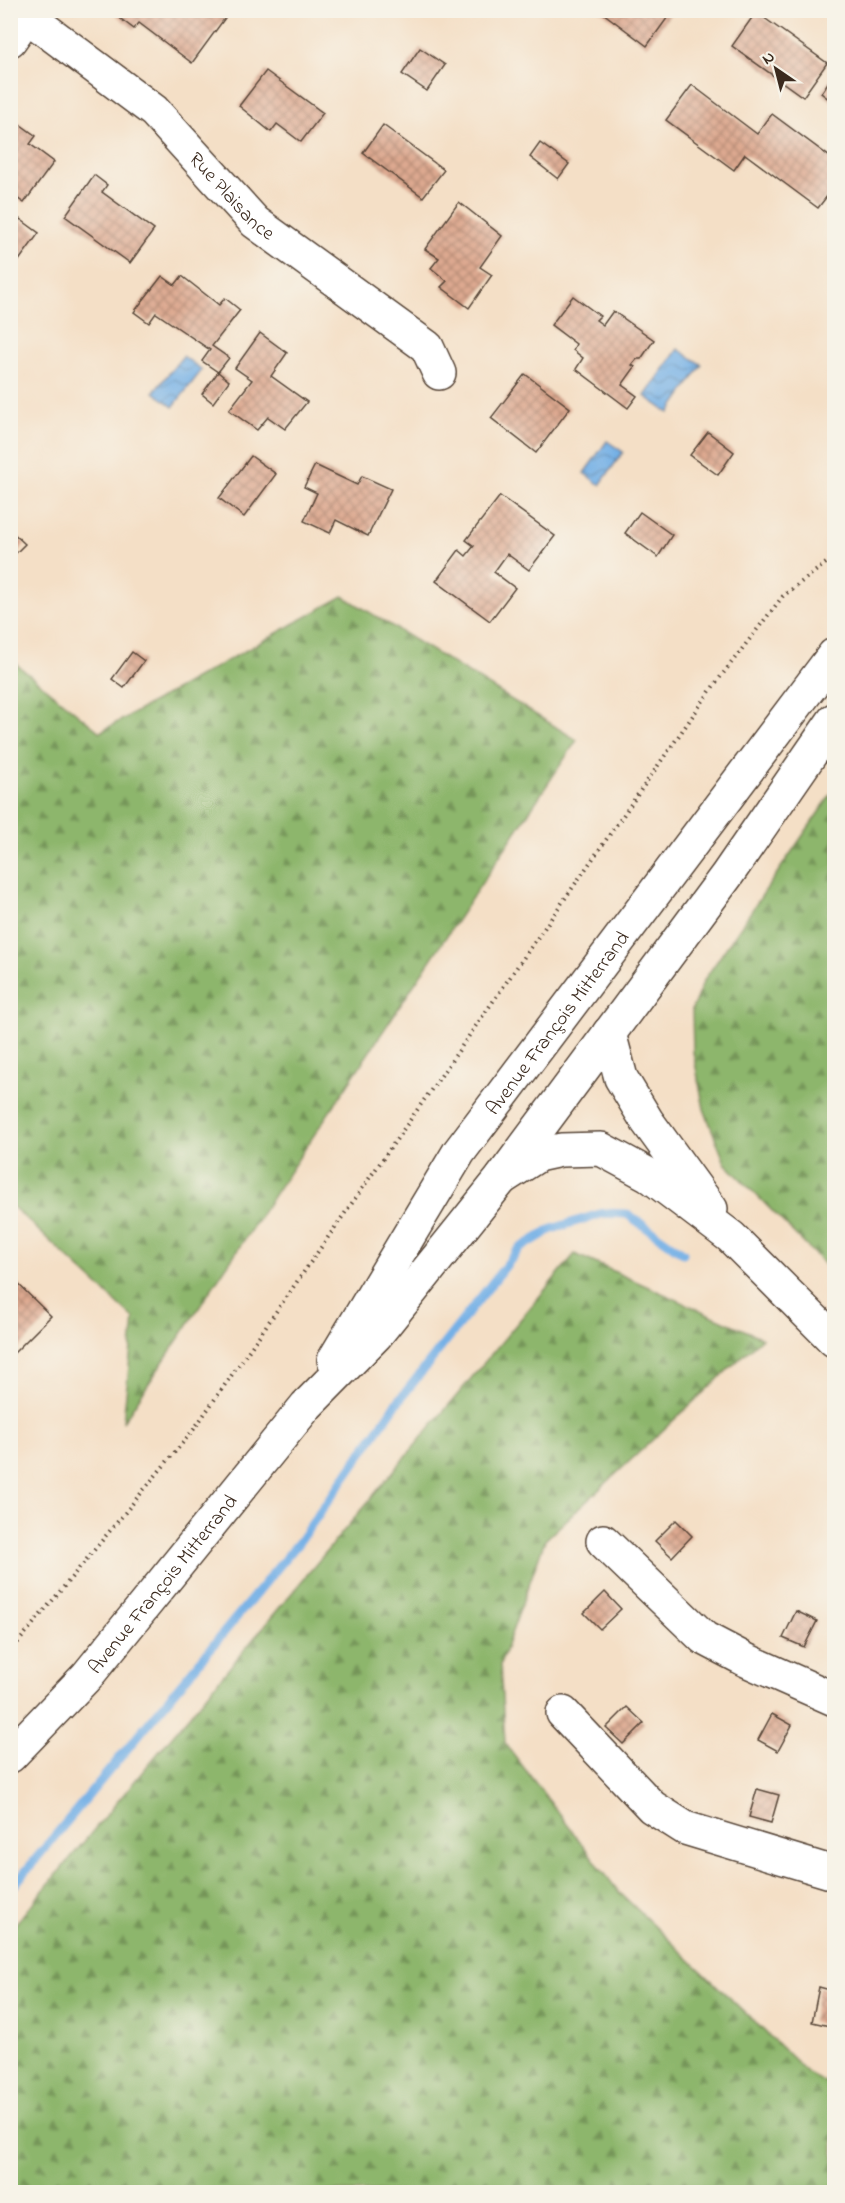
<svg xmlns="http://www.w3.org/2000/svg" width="845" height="2203" viewBox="0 0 845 2203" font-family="'Indie Flower',sans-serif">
<defs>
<pattern id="forest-firs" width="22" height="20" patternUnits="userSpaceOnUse" patternTransform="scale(1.5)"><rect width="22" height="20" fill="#8db66c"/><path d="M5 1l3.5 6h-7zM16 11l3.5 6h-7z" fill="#749458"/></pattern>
<pattern id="water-waves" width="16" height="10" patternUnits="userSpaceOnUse" patternTransform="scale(1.5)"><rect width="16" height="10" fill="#74b0e6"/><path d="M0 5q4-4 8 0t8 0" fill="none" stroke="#608fba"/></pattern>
<pattern id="building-cross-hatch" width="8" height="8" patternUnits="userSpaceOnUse" patternTransform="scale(1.5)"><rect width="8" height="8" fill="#dda990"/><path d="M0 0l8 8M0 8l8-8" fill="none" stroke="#b48a75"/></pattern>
</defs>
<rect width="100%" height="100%" fill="#f7f3e8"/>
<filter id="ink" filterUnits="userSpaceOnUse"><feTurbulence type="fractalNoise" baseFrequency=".0167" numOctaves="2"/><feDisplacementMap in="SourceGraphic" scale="12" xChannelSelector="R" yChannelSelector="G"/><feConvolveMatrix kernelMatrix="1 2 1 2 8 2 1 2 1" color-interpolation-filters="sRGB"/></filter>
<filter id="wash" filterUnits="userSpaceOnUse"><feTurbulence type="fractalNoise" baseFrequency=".008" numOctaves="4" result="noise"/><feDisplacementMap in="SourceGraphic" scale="24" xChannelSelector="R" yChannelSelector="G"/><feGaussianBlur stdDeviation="1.35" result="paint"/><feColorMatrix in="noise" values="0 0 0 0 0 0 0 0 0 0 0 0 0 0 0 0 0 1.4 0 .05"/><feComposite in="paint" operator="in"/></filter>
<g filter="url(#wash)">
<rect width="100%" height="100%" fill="#f4dfc6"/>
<g fill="url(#forest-firs)" stroke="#647045" stroke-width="1.5">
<path d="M343,596l234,144 -454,682 11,-103 -123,-114v-545l89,72z"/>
<path d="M834,790v484l-109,-111 -21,-54 -11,-57 -1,-43 12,-29z"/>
<path d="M575,1254l187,84 -217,202 -45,125 5,78 113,148 190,182 26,14v105h-823v-263z"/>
</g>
<g fill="url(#water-waves)" stroke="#586d82" stroke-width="1.5">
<path d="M678,349l24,16 -33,48 -24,-17z"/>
<path d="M183,356l19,14 -29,37 -19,-15z"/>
<path d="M607,441l16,11 -23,33 -16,-12z"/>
</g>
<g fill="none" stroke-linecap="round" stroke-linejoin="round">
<path stroke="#74b0e6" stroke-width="9" d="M10,1890l289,-348 98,-139 122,-154 33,-20 51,-16 24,1 56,39"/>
</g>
<g id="blocks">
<g fill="url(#building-cross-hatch)">
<path d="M109,10h69l9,7 4,-7h23l11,8 -33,45 -53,-40 -5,6z"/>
<path d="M599,10h74l-26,36z"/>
<path d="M756,12l71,51 -24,34 -71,-51z"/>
<path d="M420,48l25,17 -18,26 -25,-17z"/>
<path d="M266,71l57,42 -22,29 -24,-18 -6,8 -32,-26z"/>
<path d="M834,74v29l-13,-10z"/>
<path d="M692,85l65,49 15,-20 62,46v27l-16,21 -73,-54 -11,16 -68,-50z"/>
<path d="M10,117l26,19 -6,8 24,18 -30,41 -14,-10z"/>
<path d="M383,125l61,45 -21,27 -60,-44z"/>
<path d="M540,143l29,21 -11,15 -28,-22z"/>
<path d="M94,175l13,10 -5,7 52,38 -24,33 -65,-47z"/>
<path d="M459,202l43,34 -22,31 12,8 -23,33 -28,-21 6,-6 -16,-13 8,-10 -14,-9z"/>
<path d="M20,219l19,14 -27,37 -2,-1v-37z"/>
<path d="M162,276l13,9 7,-9 37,29 6,-7 15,12 -28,36 17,12 -11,14 -16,-11 8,-11 -54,-37 -7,10 -15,-11z"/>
<path d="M573,296l27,20 -4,4 7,5 10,-14 41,29 -13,19h-4l-5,6 3,2 -13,18 15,11 -9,12 -52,-39 7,-11 -10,-8 3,-6 -25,-19z"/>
<path d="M260,333l27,20 -16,23 36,26 -22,27 -17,-12 -11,13 -28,-20 23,-30 -17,-12z"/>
<path d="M218,372l11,9 -16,22 -11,-9z"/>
<path d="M525,374l45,34 -34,45 -45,-35z"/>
<path d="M708,432l26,20 -16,23 -28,-20z"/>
<path d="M251,456l25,18 -32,43 -25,-19z"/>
<path d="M315,465l42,20 5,-9 29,13 -23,47 -32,-16 -6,13 -26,-12 13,-28 -13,-6z"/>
<path d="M500,496l55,40 -26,34 -22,-16 -13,18 21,16 -25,33 -54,-40 23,-31 7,6 8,-10 -8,-6z"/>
<path d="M640,512l32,23 -14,22 -33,-24z"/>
<path d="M10,530l15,14 -15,15z"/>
<path d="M132,652l12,9 -20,27 -12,-9z"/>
<path d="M10,1276l41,40 -41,41z"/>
<path d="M676,1520l16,16 -20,21 -17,-16z"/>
<path d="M605,1592l16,17 -21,20 -16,-16z"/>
<path d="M796,1611l21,10 -13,26 -21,-9z"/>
<path d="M627,1707l17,16 -21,21 -17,-16z"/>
<path d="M772,1714l20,11 -14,26 -20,-11z"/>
<path d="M757,1789l22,6 -8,28 -22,-6z"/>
<path d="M819,1987l15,4v36l-22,-5z"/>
</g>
</g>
</g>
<g filter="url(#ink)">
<use href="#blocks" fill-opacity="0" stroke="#574537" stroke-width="1.5"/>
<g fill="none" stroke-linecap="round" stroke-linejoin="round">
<defs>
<g id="minor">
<path id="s1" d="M27,16l127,95 101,111 172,125 12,26"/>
<path d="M10,40l21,-30"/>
<path d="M609,1033l12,45 26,43 64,88"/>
<path d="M502,1178l36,-23 23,-5 40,-1 48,26 82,62 103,103"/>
<path d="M603,1541l101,97 42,22 88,39"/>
<path d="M563,1713l89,94 33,21 149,45"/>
</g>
<g id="major">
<path id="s2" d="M334,1360l125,-208 375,-497"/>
<path id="s3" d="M10,1756l77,-80 219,-270 70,-71 125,-156 226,-304 107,-155"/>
</g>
</defs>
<use href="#minor" stroke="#574537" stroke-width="36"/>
<use href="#major" stroke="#574537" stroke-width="36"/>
<path stroke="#574537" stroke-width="4" stroke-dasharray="1.5 4.5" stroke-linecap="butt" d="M10,1652l184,-223 521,-745 68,-88 51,-39"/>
<use href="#minor" stroke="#fff" stroke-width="33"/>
<use href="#major" stroke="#fff" stroke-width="33"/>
</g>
</g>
<g text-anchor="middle" stroke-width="6" stroke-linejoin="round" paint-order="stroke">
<g font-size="20" fill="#3b2a1e" stroke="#f7f3e8">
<text dy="7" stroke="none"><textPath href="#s1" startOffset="274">Rue Plaisance</textPath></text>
<text dy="7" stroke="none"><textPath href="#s2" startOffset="405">Avenue François Mitterrand</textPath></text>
<text dy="7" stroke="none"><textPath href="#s3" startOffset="230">Avenue François Mitterrand</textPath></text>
</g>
</g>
<rect width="845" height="2203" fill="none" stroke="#f7f3e8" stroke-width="36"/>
<g transform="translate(776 69) rotate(325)" stroke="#f7f3e8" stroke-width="4.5" paint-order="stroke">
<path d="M0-4.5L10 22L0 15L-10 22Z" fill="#3b2a1e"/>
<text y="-9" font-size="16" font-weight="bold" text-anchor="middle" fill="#3b2a1e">N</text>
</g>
</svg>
